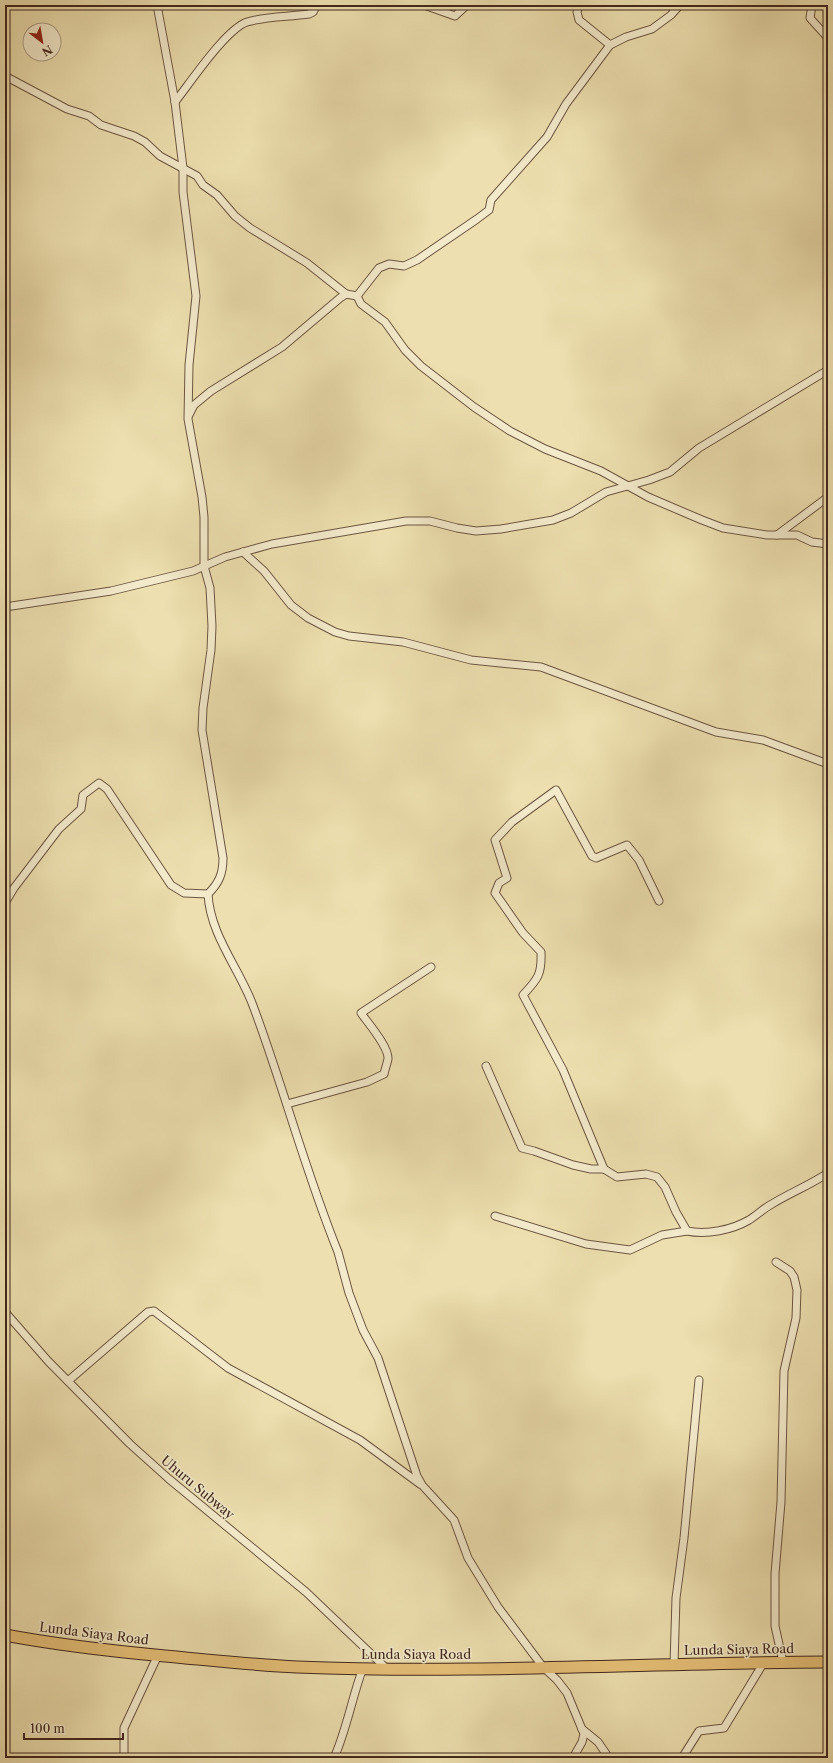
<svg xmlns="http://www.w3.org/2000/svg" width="833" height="1763" viewBox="0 0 833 1763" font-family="'Libre Caslon Text',serif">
<rect width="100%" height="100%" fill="#eddfaf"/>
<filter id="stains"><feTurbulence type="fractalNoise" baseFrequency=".005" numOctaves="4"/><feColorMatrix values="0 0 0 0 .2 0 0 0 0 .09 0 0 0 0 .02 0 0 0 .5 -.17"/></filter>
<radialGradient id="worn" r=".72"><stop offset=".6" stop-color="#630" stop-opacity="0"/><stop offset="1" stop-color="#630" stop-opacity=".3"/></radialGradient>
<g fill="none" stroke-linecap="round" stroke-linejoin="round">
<defs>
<g id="street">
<path d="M157,5l18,97 8,66v24l13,104 -7,69 -1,54 14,78 2,20v49l6,22 2,38 -1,24 -8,58 -1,22 21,128c0,16 -4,25 -15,36 2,40 30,73 44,109 31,82 53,168 86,249l11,41 14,37 15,28 39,118 5,9 32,35 14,38 30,49 45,60 14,13 10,13 17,41 -2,8 -9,16"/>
<path d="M424,5l31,11 12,-11"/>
<path d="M579,5l-2,7 2,8 31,25"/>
<path d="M812,5l-2,13 18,20"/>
<path d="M5,76l62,33 22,7 12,9 33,11 11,6 15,14 37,20 6,9 14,10 18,21 15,12 57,35 39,31"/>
<path d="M175,102c15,-19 51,-73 72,-80 20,-6 41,-5 62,-8l4,-2 4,-7"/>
<path d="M357,296l4,8 24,18 20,28 16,16 53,41 36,24 35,18 56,22 47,26 54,23 21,8 44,7h10l51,-38"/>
<path d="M357,296l22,-28 10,-4 15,2 13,-6 60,-41 12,-9 2,-10 56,-63 19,-33 44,-59 16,-8 26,-8 19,-14 9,-10"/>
<path d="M189,415l5,-10 17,-14 71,-44 58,-49 6,-4 11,2"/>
<path d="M777,535h20l15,7 16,2"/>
<path d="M243,552l21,19 27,34 17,13 27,14 14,4 54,6 68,18 70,7 175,65 47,8 65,24"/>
<path d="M5,607l106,-16 82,-20 32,-14 47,-13 134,-23h24l27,7 19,3 25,-2 52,-9 18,-7 35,-21 43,-12 21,-8 29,-24 129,-78"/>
<path d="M5,903l9,-15 45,-59 22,-20 2,-14 16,-12 8,6 64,96 13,8 24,1"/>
<path d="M486,1066l36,82 12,3 39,14 18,4h13l13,8 29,-3 11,3 8,10 11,25 11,19c20,4 45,-1 62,-11 8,-5 15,-12 23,-16 18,-11 38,-19 56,-31"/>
<path d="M287,1104l80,-22 17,-8c1,-5 3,-10 4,-15 1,-12 -20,-36 -27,-46l70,-46"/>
<path d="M604,1169l-41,-99 -40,-75c15,-16 19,-21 18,-43l-18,-19 -28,-40 4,-10 8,-5 -12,-38 17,-18 44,-32 36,66 4,2 31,-13 12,15 20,41"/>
<path d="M495,1216l91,28 44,6 32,-15 25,-4"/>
<path d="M776,1262l14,9 4,6 3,13 -1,28 -12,53 -3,131 -6,72v52l8,36"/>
<path d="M5,1312l43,49 82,83 39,35 137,113 81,77"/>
<path d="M68,1381l80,-69 6,-1 74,57 132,72 60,44"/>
<path d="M674,1664l2,-66 8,-60 15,-158"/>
<path d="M582,1729l16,13 11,16"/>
<path d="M124,1758v-30l34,-73"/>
<path d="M334,1758c13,-29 18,-61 29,-90"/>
<path d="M682,1758l17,-27 25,-3 40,-66"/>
</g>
<path id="primary" d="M5,1635c53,10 106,16 160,21 44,4 88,9 132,11 177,7 354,-4 531,-5"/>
</defs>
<use href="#street" stroke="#6c5641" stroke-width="9"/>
<use href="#primary" stroke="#41281c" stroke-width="13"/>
<use href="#street" stroke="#f3eacb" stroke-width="7"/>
<use href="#primary" stroke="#e6c078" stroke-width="11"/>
</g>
<g text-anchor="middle" stroke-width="3" stroke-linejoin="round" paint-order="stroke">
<g font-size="13" fill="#41281c" stroke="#f3eacb">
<text transform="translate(198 1487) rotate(40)" y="5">Uhuru Subway</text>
<text transform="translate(94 1633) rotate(7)" y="5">Lunda Siaya Road</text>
<text transform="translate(739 1649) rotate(-1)" y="5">Lunda Siaya Road</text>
<text x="416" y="1659">Lunda Siaya Road</text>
</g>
</g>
<rect width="833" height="1763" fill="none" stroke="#eddfaf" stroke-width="20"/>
<rect x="6" y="6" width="821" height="1751" fill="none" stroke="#41281c" stroke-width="2"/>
<rect x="10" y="10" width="813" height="1743" fill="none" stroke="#41281c"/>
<g transform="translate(42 42) rotate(149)"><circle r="19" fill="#f3eacb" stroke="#ac9c85"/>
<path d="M0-3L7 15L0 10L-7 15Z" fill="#8f2418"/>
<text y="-6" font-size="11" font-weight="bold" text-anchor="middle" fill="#41281c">N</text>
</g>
<path d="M24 1733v6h99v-6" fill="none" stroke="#41281c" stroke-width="2"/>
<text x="30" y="1733" font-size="12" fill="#41281c" stroke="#f3eacb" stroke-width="3" paint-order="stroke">100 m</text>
<rect width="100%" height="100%" filter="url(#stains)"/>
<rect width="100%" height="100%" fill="url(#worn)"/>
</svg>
